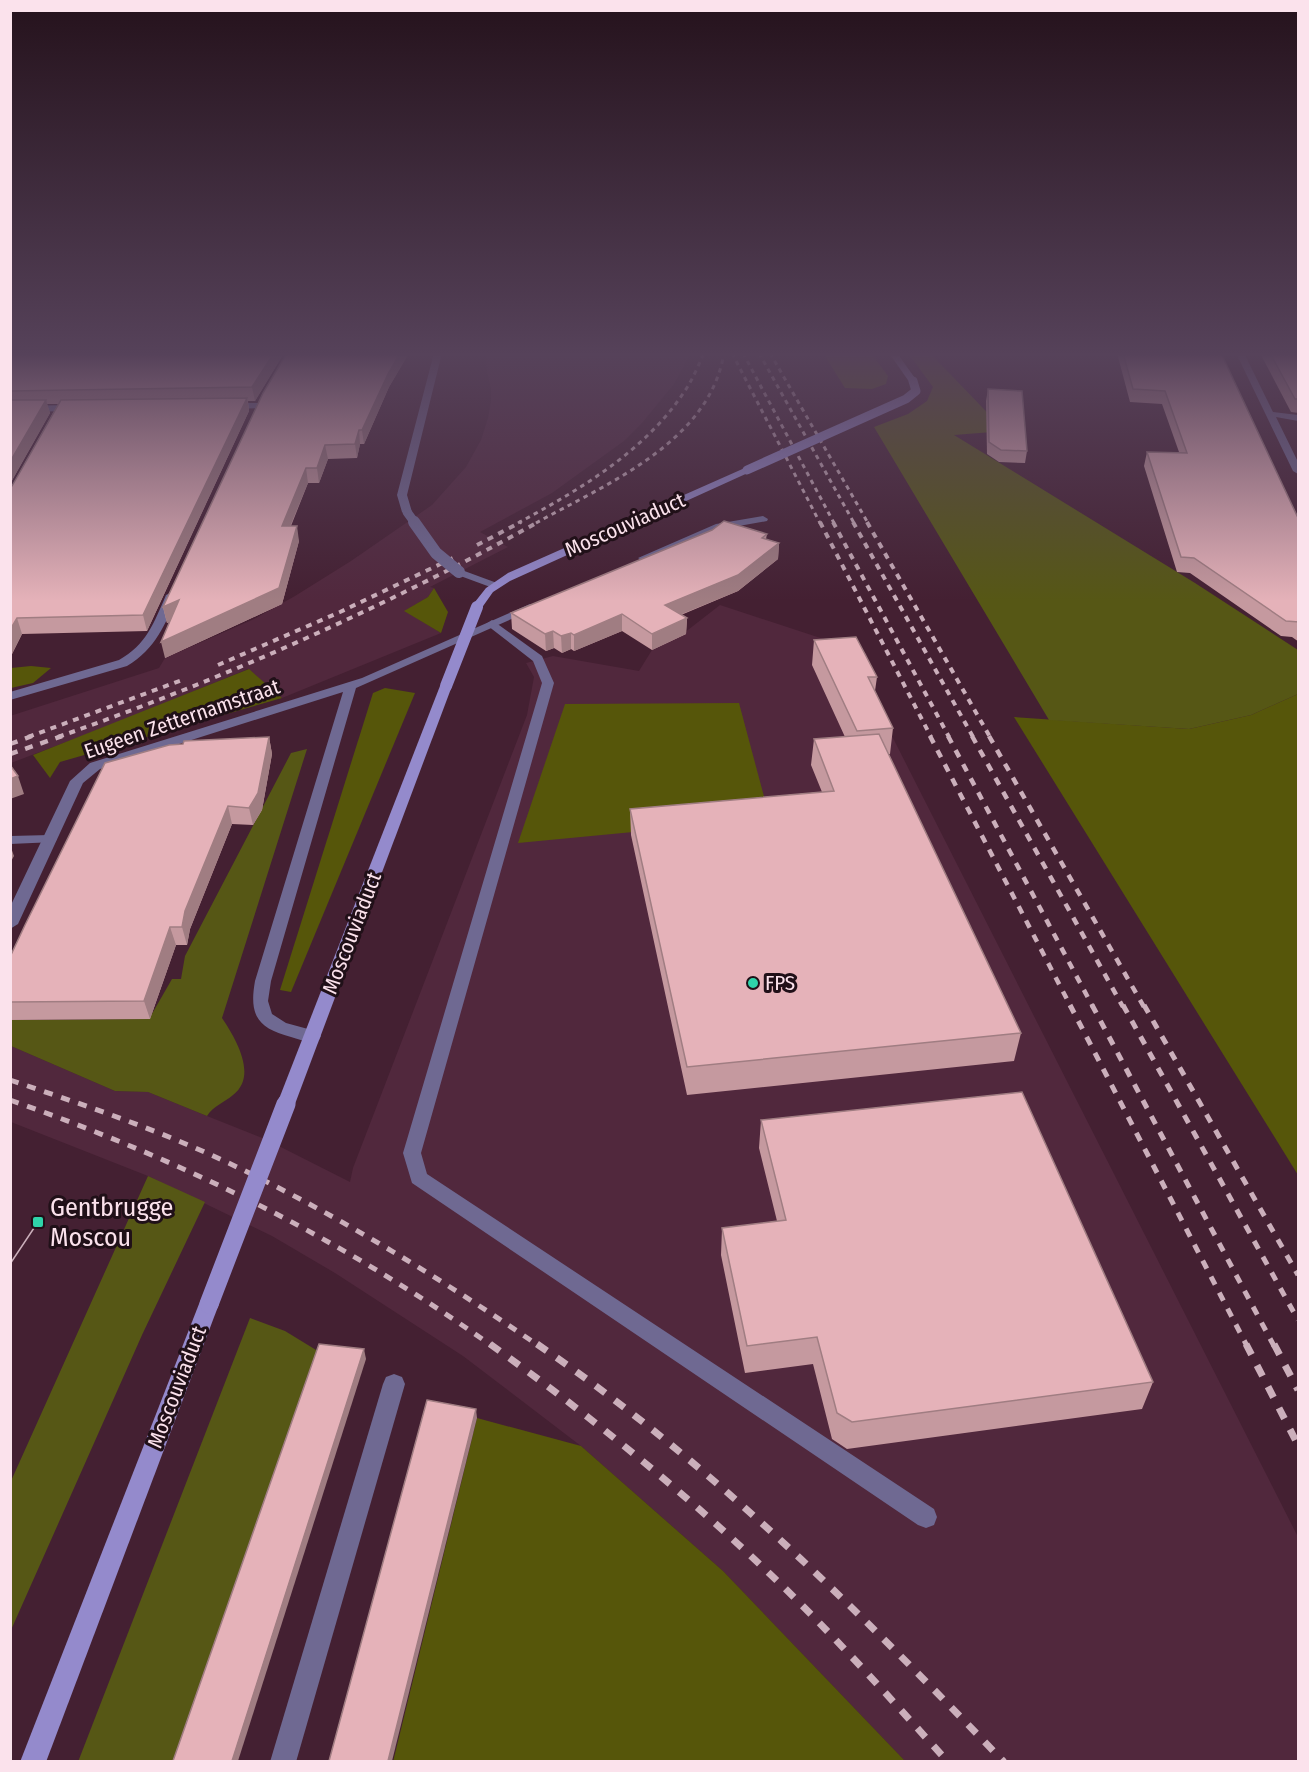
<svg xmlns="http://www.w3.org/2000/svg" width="1309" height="1772" viewBox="0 0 1309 1772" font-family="'Fira Sans Condensed',sans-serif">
<rect width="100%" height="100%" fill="#442032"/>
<g fill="#51283d">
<path d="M485,353h206l-17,31 -32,39 -18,18 -72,52 -72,39 28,15 -78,40 4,1 -6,9 -23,14 36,22 -159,65 -34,-29 -132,54 -105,40 -1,-47 149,-48 6,-10 89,-39 41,-23 56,-35 81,-56 34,-38 15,-27 7,-22 3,-17v-13l-4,-16z"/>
<path d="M720,605l146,48 5,12 -14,2 441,870v224h-393l-182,-190 -142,-125 -118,-90 -128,-83 -63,-37 -124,-60 -137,-54v-76l104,45 33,1 59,24 58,23 85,43 3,-14 174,-453 7,-38 -8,-14 27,-7 86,15 13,-21 32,-17z"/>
</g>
<g fill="#56560a">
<path d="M434,588l14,24 -7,21 -37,-22 24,-14z"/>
<path d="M31,666l20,2 -18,15 -22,5v-20z"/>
<path d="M249,669l33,29 -222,64 -10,16 -17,-23z"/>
<path d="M385,688l30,5 -124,299 -11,-2 93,-297z"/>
<path d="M1298,694v481l-284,-458 175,12 62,-14z"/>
<path d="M739,703l31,116 -252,24 47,-139z"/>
<path d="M477,1418l104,28 142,125 182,190 -512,1z"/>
</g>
<g fill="#565715">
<path d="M823,353h48l17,23 -2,8 -14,5 -27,-1z"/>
<path d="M908,353h22l75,78 -51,4 241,148 103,67v44l-47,21 -62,14 -140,-9 -175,-293 34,-13 19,-13 6,-14z"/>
<path d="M307,749l-85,269c14,21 36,58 11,77 -9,8 -19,10 -26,21l-59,-24 -33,-1 -104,-45 -1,-26 139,-1 23,-40h9l4,-23 106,-203z"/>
<path d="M148,1176l57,26 -63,133 -131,295v-149z"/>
<path d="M250,1318l35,13 36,22 -140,408 -103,1z"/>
</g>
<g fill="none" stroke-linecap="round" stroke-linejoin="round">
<g fill="#6f6992" fill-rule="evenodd">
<path d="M492,620l50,36 12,27 -133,470 6,21 507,335 3,8 -3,8 -8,3 -8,-3 -506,-342 -9,-30 139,-470 -9,-22 -45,-35 -2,-2z"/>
<path d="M50,835l7,4 -2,3 -45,2v-8z"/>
<path d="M394,1374l8,3 3,7 -109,378h-26l113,-378 3,-7z"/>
</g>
<g fill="#6f6992" fill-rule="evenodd">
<path d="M434,353h8l-35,142 5,17 -5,3 -5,-3 -5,-17z"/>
<path d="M1236,353h8l29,59 25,3v6l-22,-4 22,45v12l-5,-3z"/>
<path d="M259,403l4,3 -1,2 -33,1 -4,-3 4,-3z"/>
<path d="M10,406l66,-1 4,3 -4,3 -66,1z"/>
<path d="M763,516l5,3 -1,2 -45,8 -75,31 -4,1 -5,-3 78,-34z"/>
<path d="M459,569l38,14 2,2 -6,3 -38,-14v-4z"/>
<path d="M172,592l6,3c-13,29 -22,54 -51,71l-117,34v-8l109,-32c27,-15 35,-37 47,-65z"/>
<path d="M530,604l4,1v4l-178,79 -85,293 -3,20 4,13 14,9 33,9 2,4 -2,4c-9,3 -19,0 -28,-3 -34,-9 -42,-22 -36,-56l88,-289 -243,77 -17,14 -65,141 -8,5v-22l60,-126 20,-18 272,-85z"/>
</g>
<g fill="#948acc" fill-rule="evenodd">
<path d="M889,353h8l20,28 -1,2h-6z"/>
<path d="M747,467l5,3 -2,2 -240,109 -17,11 -12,17 -4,1 -6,-3 15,-19 22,-15z"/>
<path d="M446,682l6,4 -157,418 -3,5 -6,2 -6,-2 -3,-5 163,-418z"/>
<path d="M209,1295l7,3 3,6 -173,458h-26l179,-458 3,-6z"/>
</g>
<path stroke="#cbafbb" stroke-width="1.5" d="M10,1264l28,-42"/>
<g stroke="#cbafbb" stroke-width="3" stroke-dasharray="4.5 4.5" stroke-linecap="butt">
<path d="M732,353l88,170"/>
<path d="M743,353l91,170"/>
<path d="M759,353l95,170"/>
<path d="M770,353l98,170"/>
<path d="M518,523c63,-34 131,-74 170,-137 6,-10 11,-22 16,-33"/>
<path d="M536,523c70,-39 173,-80 188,-170"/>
</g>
<g stroke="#cbafbb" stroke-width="4" stroke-dasharray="6 6" stroke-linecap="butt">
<path d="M820,522l111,215"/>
<path d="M833,522l116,215"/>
<path d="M853,522l120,215"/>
<path d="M867,522l123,215"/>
<path d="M477,545l44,-23"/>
<path d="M218,665l122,-53 113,-54"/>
<path d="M28,737l154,-57"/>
<path d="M58,737c165,-58 328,-130 480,-215"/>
</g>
<g stroke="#cbafbb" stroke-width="4.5" stroke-dasharray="8 8" stroke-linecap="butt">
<path d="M930,736l141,271"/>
<path d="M948,736l145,271"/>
<path d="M972,736l151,271"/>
<path d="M989,736l155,271"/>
<path d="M10,744l22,-8"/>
<path d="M10,754l52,-18"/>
</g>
<g stroke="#cbafbb" stroke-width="5" stroke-dasharray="9 9" stroke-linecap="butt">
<path d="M1070,1005l177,341"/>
<path d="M1092,1005l182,341"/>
<path d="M1123,1005l175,315"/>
<path d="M1144,1005l154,270"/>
<path d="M10,1080c77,26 155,52 229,88 105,51 204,112 300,178"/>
<path d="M10,1100c176,62 329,137 482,246"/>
</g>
<g stroke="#cbafbb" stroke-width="7" stroke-dasharray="12 12" stroke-linecap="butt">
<path d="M490,1344c98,70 193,147 280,230 63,60 120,124 178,188"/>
<path d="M537,1344c173,118 323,268 467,418"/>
<path d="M1246,1344l52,101"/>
<path d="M1274,1344l24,46"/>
</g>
<path stroke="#6f6992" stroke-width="9" d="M407,512l8,11"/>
<path stroke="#6f6992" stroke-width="12" d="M414,522l22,31 23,19"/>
<path stroke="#948acc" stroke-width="9" d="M747,470l159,-71 10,-8 -3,-10"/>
<path stroke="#948acc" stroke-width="12" d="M446,686l31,-79"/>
<path stroke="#948acc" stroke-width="19" d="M209,1304l77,-200"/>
</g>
<g fill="#c5999f">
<path d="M10,353h274l-29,48h-7l1,10 -102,220 -125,3 -10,20h-2v-167l2,-1 46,-82h-11l3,9 -40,71z"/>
<path d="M287,353h122l-20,34 -25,57h-4l-3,14 -29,1 -9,24h-11l-17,43 8,15 -17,63 -117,54 5,-36 -3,1 -4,-16z"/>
<path d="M1117,353h104l78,167v122l-7,-5 -11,-1 -91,-63 -13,-1 -33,-106 3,-14h32l-17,-48 -32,-2z"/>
<path d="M1260,353h39v60l-8,-1z"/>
<path d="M988,389l39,62 -2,12 -26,-1 -12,-8 -1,-53z"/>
<path d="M767,534l-1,5 13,4 -1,16 -40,32 -57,24 6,3 -1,16 -34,16 -30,-19 -48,20 -3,-2 -9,4 -8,-5 -8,3 -34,-22 -1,-16z"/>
<path d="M814,640l63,37 -2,14 18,37 -3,26h-2l133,279 -7,28 -327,34 -56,-260 -1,-26 192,-17 -11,-27 3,-26 31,-2 -33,-72z"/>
<path d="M269,737l3,17 -10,56 -9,15 -21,-1 -42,105 -3,16h-11l-26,74 -140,1v-63z"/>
<path d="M761,1120l392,262 -11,27 -295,40 -15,-10 -19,-75 -68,9 -24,-118 1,-27 55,-7 -18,-73z"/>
</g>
<g fill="#a07d82">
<path d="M274,353h10l-29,48 -3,-14z"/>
<path d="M400,353h9l-20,34 -25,57 -2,-14 26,-56z"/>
<path d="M247,398l2,13 -102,220 -4,-16z"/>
<path d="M46,400l4,13 -40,71v-22z"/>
<path d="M359,430l1,14 -3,14 -2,-14z"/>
<path d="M325,445l3,14 -9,24 -2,-15z"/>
<path d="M306,468l2,15 -24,58 -2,-15z"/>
<path d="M297,526l2,15 -17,63 -117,54 -4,-16z"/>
<path d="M779,543l-1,16 -40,32 -73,30v-16z"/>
<path d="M179,600l4,16 -16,7 -4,-16z"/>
<path d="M622,614v17l-48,20v-16z"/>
<path d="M17,618l5,16 -10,20 -2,-4v-20z"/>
<path d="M687,618l-1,16 -34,16v-16z"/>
<path d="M553,631l1,17 -8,3 -1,-17z"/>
<path d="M571,633v16l-9,4 -1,-17z"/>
<path d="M269,737l3,17 -10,56 -9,15 -4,-17z"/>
<path d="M18,776l6,18 -14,5v-20z"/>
<path d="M228,806l4,18 -42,105 -3,16 -5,-18 3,-16z"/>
<path d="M10,845l4,11 -4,7z"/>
<path d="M170,927l6,18 -26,74 -6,-18z"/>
<path d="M364,1349l2,10 -128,402h-6z"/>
<path d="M476,1409l1,9 -85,343h-4z"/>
</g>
<g fill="#e5b2b9" stroke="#a07d82" stroke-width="1.5">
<path d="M10,353h264l-22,34 -242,4z"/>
<path d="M287,353h113l-12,21 -26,56h-3l-4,14 -30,1 -8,23h-11l-24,58h15l-18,62 -118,54 18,-42 -16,7 100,-214z"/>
<path d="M1123,353h98l78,167v102l-13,-1 -92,-63 -13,-1 -34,-105 40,1 -22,-62 -32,-2z"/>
<path d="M1270,353h29v46h-4z"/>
<path d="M988,389l34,2 5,60 -26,-1 -12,-8z"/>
<path d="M247,398l-104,217 -126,3 -7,12v-143l2,-1 49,-86z"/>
<path d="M10,400h36l-36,62z"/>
<path d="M724,521l43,13 -5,4 17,5 -41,32 -73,30 22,13 -35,16 -30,-20 -48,21 -3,-2 -10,3 -8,-5 -8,3 -34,-21 201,-83z"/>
<path d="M856,637l21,40h-9l25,51 -36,3 -43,-91z"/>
<path d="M879,734l142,299 -334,34 -57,-258 204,-18 -20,-52z"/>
<path d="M269,737l-11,56 -9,15 -21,-2 -43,105 -3,16h-12l-26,74 -134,1v-45l15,-32 80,-162 64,-18 14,-1 1,-3z"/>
<path d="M10,765l8,11 -8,3z"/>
<path d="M1022,1092l131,290 -301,40 -15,-9 -20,-76 -70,9 -25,-118 64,-8 -25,-100z"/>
<path d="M319,1344l45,5 -132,412h-59z"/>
<path d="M427,1400l49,9 -88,352h-59z"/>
</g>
<linearGradient id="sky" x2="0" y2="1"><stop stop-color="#25121c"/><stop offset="0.59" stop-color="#56425a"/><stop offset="1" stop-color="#56425a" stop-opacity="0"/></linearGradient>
<rect width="1309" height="601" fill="url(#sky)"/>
<g fill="#2fd4aa" stroke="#201018" stroke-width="2">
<circle cx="753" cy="983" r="6"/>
<rect x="32" y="1216" width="12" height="12" rx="3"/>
</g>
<g text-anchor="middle" stroke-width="6" stroke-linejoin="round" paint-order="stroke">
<g font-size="21" fill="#fbe2ec" stroke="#201018">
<text transform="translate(625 525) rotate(-24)" y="7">Moscouviaduct</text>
<text transform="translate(182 719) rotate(-19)" y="7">Eugeen Zetternamstraat</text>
<text transform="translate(352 933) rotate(-69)" y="7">Moscouviaduct</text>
<text transform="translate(177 1387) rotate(-69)" y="7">Moscouviaduct</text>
</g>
<g font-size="21" fill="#fbe2ec" stroke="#201018" text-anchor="start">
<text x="765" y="990">FPS</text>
</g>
<g font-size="26" fill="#fbe2ec" stroke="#201018" text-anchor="start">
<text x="50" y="1216">Gentbrugge<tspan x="50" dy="30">Moscou</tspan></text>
</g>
</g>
<rect width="1309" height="1772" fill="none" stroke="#fbe2ec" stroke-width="24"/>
</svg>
